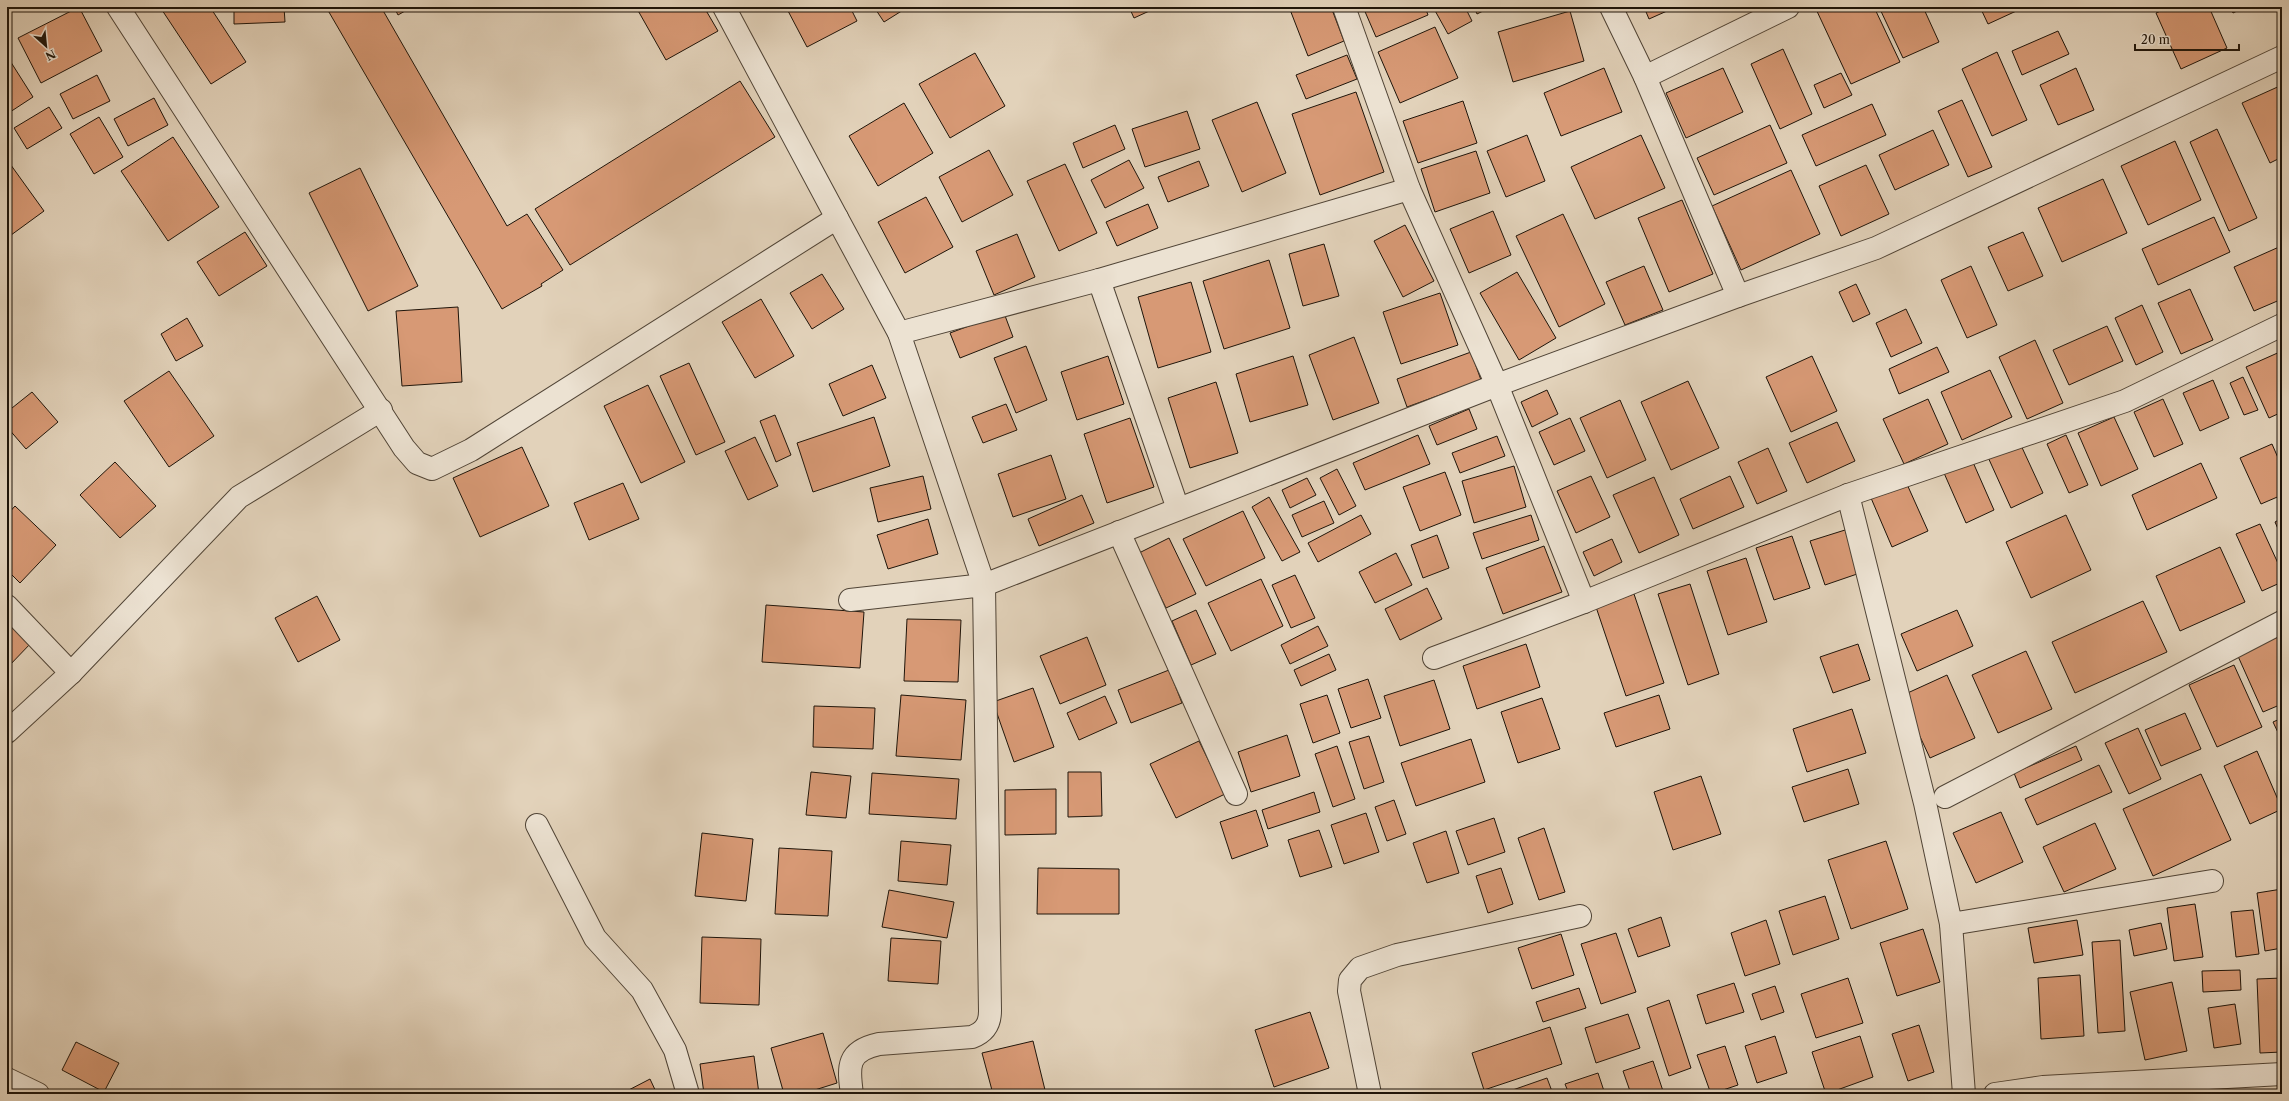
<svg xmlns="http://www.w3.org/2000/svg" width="2289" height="1101" viewBox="0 0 2289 1101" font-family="'Libre Caslon Text',serif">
<rect width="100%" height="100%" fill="#e2d2ba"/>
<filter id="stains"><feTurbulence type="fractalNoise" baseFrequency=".005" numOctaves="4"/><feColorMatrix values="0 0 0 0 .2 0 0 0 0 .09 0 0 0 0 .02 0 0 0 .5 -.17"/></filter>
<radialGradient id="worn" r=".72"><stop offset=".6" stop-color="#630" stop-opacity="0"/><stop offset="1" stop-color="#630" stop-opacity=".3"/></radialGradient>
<g fill="#d79975" stroke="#1f150a">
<path d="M79,7l23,44 -61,32 -23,-45z"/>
<path d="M160,7h50l36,55 -35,22z"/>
<path d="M234,7h50l1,15 -51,2z"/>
<path d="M326,7h55l126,219 20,-12 36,56 -22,14 1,2 -40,23z"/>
<path d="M394,7h18l-14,8z"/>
<path d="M636,7h68l14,24 -52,29z"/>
<path d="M792,7h58l7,14 -50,26 -20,-38z"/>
<path d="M874,7h34l-24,15z"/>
<path d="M1129,7h29l-24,11z"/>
<path d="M1289,7h42l13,34 -36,15z"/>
<path d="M1363,7h62l3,8 -52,22z"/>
<path d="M1433,7h32l7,14 -24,13z"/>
<path d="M1474,7h17l-14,7z"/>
<path d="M1644,7h32l-27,12z"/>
<path d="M1815,7h59l26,55 -49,22z"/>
<path d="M1879,7h44l16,35 -36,16z"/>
<path d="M1980,7h45l-37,17z"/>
<path d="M2170,7h39l18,41 -46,21 -25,-56z"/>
<path d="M2230,7h15l-12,6z"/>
<path d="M1570,11l14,50 -71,21 -15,-50z"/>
<path d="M1435,27l23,51 -58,25 -22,-51z"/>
<path d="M2058,31l11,23 -47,21 -10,-24z"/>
<path d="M1783,49l29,65 -32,15 -29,-65z"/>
<path d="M1997,52l30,68 -35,16 -30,-67z"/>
<path d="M975,53l30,53 -55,32 -31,-54z"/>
<path d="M1347,55l10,24 -51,20 -10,-24z"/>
<path d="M7,56l26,41 -26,17z"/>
<path d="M1604,68l18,44 -61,24 -17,-43z"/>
<path d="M1723,68l20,44 -57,26 -20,-45z"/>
<path d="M2076,68l18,42 -36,15 -18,-40z"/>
<path d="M1841,73l11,22 -28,13 -10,-23z"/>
<path d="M97,75l13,26 -37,18 -13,-25z"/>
<path d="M740,81l35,56 -205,128 -35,-56z"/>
<path d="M2282,85v72l-12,6 -28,-60z"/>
<path d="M1356,92l28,80 -64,23 -28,-81z"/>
<path d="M154,98l14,27 -40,21 -14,-27z"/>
<path d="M1962,100l30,67 -24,10 -30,-66z"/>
<path d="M1463,101l14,42 -59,20 -15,-42z"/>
<path d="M1257,102l29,71 -44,19 -30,-72z"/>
<path d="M904,103l29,50 -55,33 -29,-50z"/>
<path d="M1872,104l14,31 -70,31 -14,-31z"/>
<path d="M49,107l13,21 -35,21 -13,-21z"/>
<path d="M1187,111l13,38 -55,18 -13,-38z"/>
<path d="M99,117l24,40 -29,17 -24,-40z"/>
<path d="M1115,125l10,24 -42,19 -10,-25z"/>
<path d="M1770,125l17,38 -73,32 -17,-37z"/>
<path d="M2217,129l40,89 -28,13 -39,-89z"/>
<path d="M1933,130l16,35 -54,25 -16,-35z"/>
<path d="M1527,135l18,46 -39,16 -19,-46z"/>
<path d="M1641,135l24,53 -70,31 -24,-52z"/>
<path d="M173,137l46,70 -51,34 -47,-70z"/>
<path d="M2175,141l26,59 -53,25 -27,-59z"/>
<path d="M989,150l24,45 -51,27 -23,-45z"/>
<path d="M1476,151l14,42 -55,19 -14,-43z"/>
<path d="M1129,160l15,28 -39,20 -14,-28z"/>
<path d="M8,161l36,50 -37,27v-76z"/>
<path d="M1199,161l10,25 -41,16 -10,-25z"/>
<path d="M1065,164l32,69 -38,18 -32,-70z"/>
<path d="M1866,165l23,49 -48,22 -22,-50z"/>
<path d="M360,168l58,118 -50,25 -59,-118z"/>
<path d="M1791,170l29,64 -79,36 -29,-64z"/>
<path d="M2103,179l24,54 -65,29 -24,-54z"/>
<path d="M926,197l27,50 -48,26 -27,-51z"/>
<path d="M1682,200l31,74 -44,18 -31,-74z"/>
<path d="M1148,204l10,24 -41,18 -11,-24z"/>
<path d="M1493,211l18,44 -42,18 -19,-44z"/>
<path d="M1563,214l42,90 -46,23 -43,-91z"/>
<path d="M2214,217l16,35 -72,33 -16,-36z"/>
<path d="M1405,225l29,56 -31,16 -29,-56z"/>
<path d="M245,232l22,34 -48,30 -22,-34z"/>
<path d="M2023,232l20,44 -35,15 -20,-44z"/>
<path d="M1017,234l18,43 -41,18 -18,-44z"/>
<path d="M1324,244l15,52 -36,10 -14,-52z"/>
<path d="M2279,247l3,5v47l-28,12 -20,-44z"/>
<path d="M1269,260l21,68 -66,21 -21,-68z"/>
<path d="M1644,266l19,44 -38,15 -19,-43z"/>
<path d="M1971,266l26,59 -30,13 -26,-58z"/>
<path d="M1517,272l39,66 -37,22 -39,-67z"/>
<path d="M822,274l22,35 -32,20 -22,-36z"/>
<path d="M1191,282l20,70 -53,16 -20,-71z"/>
<path d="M1856,284l14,30 -17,8 -14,-30z"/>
<path d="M2190,289l23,51 -32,14 -23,-51z"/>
<path d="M1440,293l18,52 -57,19 -18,-52z"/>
<path d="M761,299l33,57 -39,22 -33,-56z"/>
<path d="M2142,305l21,47 -27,13 -21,-47z"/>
<path d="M458,307l4,75 -60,4 -6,-75z"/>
<path d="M1906,309l16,34 -31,14 -15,-34z"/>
<path d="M1004,313l9,24 -53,21 -10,-25z"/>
<path d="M187,318l16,28 -27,15 -15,-27z"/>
<path d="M2107,326l16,35 -54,24 -16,-35z"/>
<path d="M1354,337l25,66 -46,17 -24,-65z"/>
<path d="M2035,340l28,63 -36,16 -28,-62z"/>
<path d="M1026,346l21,54 -31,13 -22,-55z"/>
<path d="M1937,347l12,25 -50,22 -10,-25z"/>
<path d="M2282,351v61l-13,6 -23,-51z"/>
<path d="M1471,352l10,28 -74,27 -10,-28z"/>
<path d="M1108,356l16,48 -47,16 -16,-48z"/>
<path d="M1293,356l15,49 -58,17 -14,-48z"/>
<path d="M1812,356l25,55 -46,21 -25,-55z"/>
<path d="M689,363l36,79 -29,13 -36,-79z"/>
<path d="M872,365l14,33 -43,18 -14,-32z"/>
<path d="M1990,370l22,47 -50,23 -21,-48z"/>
<path d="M169,371l45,65 -45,31 -45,-66z"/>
<path d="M2243,377l15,33 -14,5 -14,-32z"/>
<path d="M2213,380l16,38 -29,13 -17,-38z"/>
<path d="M1688,381l31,67 -48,22 -30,-68z"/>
<path d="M1216,382l22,71 -48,15 -22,-70z"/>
<path d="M648,385l37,77 -44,21 -37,-77z"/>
<path d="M1547,390l11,24 -26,13 -11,-25z"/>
<path d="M32,392l26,30 -32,27 -19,-22v-15z"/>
<path d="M1928,399l20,45 -44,20 -21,-45z"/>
<path d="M2163,399l20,45 -29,13 -20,-45z"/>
<path d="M1620,400l26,60 -39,18 -27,-60z"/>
<path d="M1006,404l11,26 -34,13 -11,-26z"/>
<path d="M1469,409l8,20 -40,16 -8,-19z"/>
<path d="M775,415l16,40 -15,7 -16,-41z"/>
<path d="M874,417l16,49 -77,26 -16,-49z"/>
<path d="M2114,417l24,52 -37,17 -23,-53z"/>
<path d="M1130,418l24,69 -47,16 -23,-69z"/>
<path d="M1570,418l15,33 -31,14 -15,-33z"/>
<path d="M1837,422l18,39 -48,22 -18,-40z"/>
<path d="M1418,435l12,29 -65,26 -12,-27z"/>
<path d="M2066,435l22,50 -19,8 -22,-49z"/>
<path d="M1497,436l8,20 -45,17 -8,-20z"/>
<path d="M755,437l23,49 -30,14 -23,-49z"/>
<path d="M2019,441l24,52 -32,15 -24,-53z"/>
<path d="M2272,444l10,23v28l-21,9 -21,-46z"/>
<path d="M522,447l27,59 -69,31 -27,-59z"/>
<path d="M1768,448l19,43 -30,13 -19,-42z"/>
<path d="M1051,455l15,44 -53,18 -15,-43z"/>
<path d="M1972,460l22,50 -28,13 -22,-50z"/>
<path d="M115,462l41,44 -36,32 -40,-43z"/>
<path d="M2201,463l16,35 -70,32 -15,-35z"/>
<path d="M1514,466l12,41 -52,16 -12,-42z"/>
<path d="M1337,469l19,37 -17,9 -19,-37z"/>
<path d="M1445,472l16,43 -41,16 -17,-44z"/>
<path d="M923,476l8,33 -53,13 -8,-34z"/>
<path d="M1591,476l19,41 -34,16 -19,-42z"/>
<path d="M1730,476l14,31 -51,22 -13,-30z"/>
<path d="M1654,477l25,58 -40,18 -26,-58z"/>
<path d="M1307,478l9,17 -26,13 -8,-18z"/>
<path d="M1906,482l22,49 -36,16 -21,-49z"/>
<path d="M623,483l16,36 -50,21 -15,-37z"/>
<path d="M1082,495l12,28 -55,23 -11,-27z"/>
<path d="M1269,497l31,55 -18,9 -30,-54z"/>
<path d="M1324,501l10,22 -32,14 -10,-22z"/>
<path d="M15,506l41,39 -36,38 -13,-13v-55z"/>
<path d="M1243,511l22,47 -59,28 -23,-47z"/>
<path d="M1361,515l10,19 -53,28 -10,-19z"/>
<path d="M1531,515l8,25 -57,19 -9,-26z"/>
<path d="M2066,515l25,55 -60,28 -25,-56z"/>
<path d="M2282,518v20l-7,-16z"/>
<path d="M928,519l10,35 -50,15 -11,-34z"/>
<path d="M2260,524l22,48v10l-20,9 -26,-57z"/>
<path d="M1845,530l15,43 -35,12 -15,-44z"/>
<path d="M1437,535l12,33 -26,10 -12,-33z"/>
<path d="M1792,536l18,52 -36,12 -18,-52z"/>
<path d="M1169,538l27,56 -30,14 -27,-55z"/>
<path d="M1612,539l10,23 -28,14 -11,-24z"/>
<path d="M1544,546l18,46 -59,22 -17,-46z"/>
<path d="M2220,547l25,55 -65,29 -24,-55z"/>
<path d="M1396,553l16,32 -37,18 -16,-31z"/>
<path d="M1746,558l21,64 -39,13 -21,-64z"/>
<path d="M1295,575l20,43 -24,10 -19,-43z"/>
<path d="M1261,579l22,47 -52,25 -23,-48z"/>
<path d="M1690,584l29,90 -31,11 -30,-91z"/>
<path d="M1427,588l15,31 -42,21 -15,-31z"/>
<path d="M1634,594l30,89 -38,13 -30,-89z"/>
<path d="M317,596l23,44 -42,22 -23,-44z"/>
<path d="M2143,601l24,51 -92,41 -23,-51z"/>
<path d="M766,605l98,7 -4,56 -98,-6z"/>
<path d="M1196,610l20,44 -25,11 -19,-44z"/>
<path d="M1957,610l16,36 -56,25 -16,-37z"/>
<path d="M7,617l25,25 -25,26z"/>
<path d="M907,619l54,1 -3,62 -54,-1z"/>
<path d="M1318,626l10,20 -38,18 -9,-19z"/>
<path d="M2277,636l5,12v56l-19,8 -26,-58z"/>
<path d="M1087,637l19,48 -46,19 -20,-48z"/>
<path d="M1526,644l14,43 -63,22 -14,-43z"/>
<path d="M1858,644l12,36 -37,13 -13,-36z"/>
<path d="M2026,651l26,58 -54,24 -26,-58z"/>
<path d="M1329,654l7,16 -35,16 -7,-16z"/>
<path d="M2234,665l28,62 -45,20 -28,-62z"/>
<path d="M1169,670l13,33 -51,20 -13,-33z"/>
<path d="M1947,675l28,63 -45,20 -29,-62z"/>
<path d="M1368,679l13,39 -30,10 -13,-39z"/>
<path d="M1434,680l16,49 -50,17 -16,-50z"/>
<path d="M1033,688l21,59 -40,15 -21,-60z"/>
<path d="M901,695l65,5 -5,60 -65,-4z"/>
<path d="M1327,695l13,38 -27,10 -13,-39z"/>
<path d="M1659,695l11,34 -54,18 -12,-34z"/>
<path d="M1105,696l12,27 -38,17 -12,-27z"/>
<path d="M1542,698l18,51 -42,14 -17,-51z"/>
<path d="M814,706l61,2 -2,41 -60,-2z"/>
<path d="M1852,709l14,44 -59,19 -14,-43z"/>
<path d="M2185,713l16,36 -40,17 -16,-36z"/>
<path d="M2282,718v23l-9,-19z"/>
<path d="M2138,728l23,51 -32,15 -24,-51z"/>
<path d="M1287,735l13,41 -49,16 -13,-40z"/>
<path d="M1369,736l15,46 -20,7 -15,-47z"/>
<path d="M1471,739l14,43 -69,24 -15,-43z"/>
<path d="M1199,741l26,53 -49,24 -26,-54z"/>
<path d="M1337,746l18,53 -22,8 -18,-53z"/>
<path d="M2076,746l6,14 -62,28 -6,-15z"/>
<path d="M2257,751l25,58 -32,15 -26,-58z"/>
<path d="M2099,765l13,27 -75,33 -12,-26z"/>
<path d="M1848,769l11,35 -55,18 -12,-35z"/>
<path d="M811,772l40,4 -5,42 -40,-3z"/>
<path d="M1068,772h33l1,44 -34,1z"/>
<path d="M872,773l87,6 -3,40 -87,-5z"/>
<path d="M2201,774l30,66 -78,36 -30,-67z"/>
<path d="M1701,776l20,58 -48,16 -19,-58z"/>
<path d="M1056,789v45l-51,1v-45z"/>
<path d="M1314,792l6,20 -52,17 -6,-19z"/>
<path d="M1394,800l12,34 -19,7 -12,-34z"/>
<path d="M1256,810l12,36 -36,13 -12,-37z"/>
<path d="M2001,812l22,50 -47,21 -23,-50z"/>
<path d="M1366,813l13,39 -35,12 -13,-39z"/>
<path d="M1494,818l11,34 -37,13 -12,-34z"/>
<path d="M2095,823l21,46 -52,23 -21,-45z"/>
<path d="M1544,828l21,64 -26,8 -21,-62z"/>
<path d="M1319,830l13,37 -32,10 -12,-37z"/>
<path d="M1446,831l13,42 -32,10 -14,-40z"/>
<path d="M702,833l51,6 -7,62 -51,-5z"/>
<path d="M901,841l50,4 -4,40 -49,-4z"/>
<path d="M1886,841l22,68 -57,20 -23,-69z"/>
<path d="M779,848l53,3 -4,65 -53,-2z"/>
<path d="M1038,868l81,1v45h-82z"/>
<path d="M1501,868l12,36 -25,9 -12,-37z"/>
<path d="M2282,889v59l-17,3 -8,-58z"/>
<path d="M889,890l65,12 -7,36 -65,-11z"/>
<path d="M1825,896l14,43 -46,16 -14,-44z"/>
<path d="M2195,904l8,53 -29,4 -7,-53z"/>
<path d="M2253,910l6,44 -23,3 -5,-45z"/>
<path d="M1661,917l9,29 -32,11 -10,-28z"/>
<path d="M1766,920l14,44 -35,12 -14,-43z"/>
<path d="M2077,920l6,35 -49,8 -6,-35z"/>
<path d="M2161,923l6,26 -33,7 -5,-26z"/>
<path d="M1923,929l17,53 -43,14 -17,-53z"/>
<path d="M1616,933l20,59 -35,12 -20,-60z"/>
<path d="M1561,934l13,41 -42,14 -14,-41z"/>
<path d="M702,937l59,2 -2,66 -59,-2z"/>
<path d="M891,938l50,3 -3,43 -50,-3z"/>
<path d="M2120,940l5,91 -27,2 -6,-91z"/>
<path d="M2240,970l1,20 -38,2 -1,-21z"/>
<path d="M2080,975l4,61 -43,3 -3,-61z"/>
<path d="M1848,978l15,45 -47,15 -15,-44z"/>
<path d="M2282,978v74l-22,1 -3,-74z"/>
<path d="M2172,982l15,69 -42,9 -15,-68z"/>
<path d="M1734,983l10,29 -38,12 -9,-29z"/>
<path d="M1775,986l9,26 -23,8 -9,-26z"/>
<path d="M1579,988l7,20 -43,14 -7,-20z"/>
<path d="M1669,1000l22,68 -22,8 -22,-68z"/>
<path d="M2235,1004l6,40 -27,4 -6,-40z"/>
<path d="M1310,1012l19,56 -55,19 -19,-57z"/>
<path d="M1628,1014l12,34 -44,15 -11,-35z"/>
<path d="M1919,1025l15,47 -26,9 -16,-47z"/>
<path d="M1550,1027l12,37 -78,26 -12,-37z"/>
<path d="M823,1033l14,50 -35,11h-18l-13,-46z"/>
<path d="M1775,1036l12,37 -30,10 -12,-37z"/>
<path d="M1860,1036l13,41 -47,17 -14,-42z"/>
<path d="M1033,1041l13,53h-53l-11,-41z"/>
<path d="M76,1042l43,21 -15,29 -42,-22z"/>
<path d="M1725,1046l13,39 -27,9 -14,-39z"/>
<path d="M754,1056l5,38h-55l-4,-30z"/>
<path d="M1653,1061l11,33h-33l-8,-23z"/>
<path d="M1598,1073l7,21h-36l-4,-10z"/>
<path d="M1547,1078l6,16h-45l-1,-2z"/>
<path d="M650,1079l7,15h-36z"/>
</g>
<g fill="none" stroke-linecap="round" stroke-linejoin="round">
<defs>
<g id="minor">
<path d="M118,7l286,441 13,15 15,6 39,-19 366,-232 62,115 85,252 513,-200 241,-89 138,-48 406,-191"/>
<path d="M724,7l113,211"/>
<path d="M1344,7l65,182 88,196 87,217"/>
<path d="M1611,7l34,70 93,219"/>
<path d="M1645,77l143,-70"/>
<path d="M1099,280l79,229"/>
<path d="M899,333l200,-53 310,-91"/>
<path d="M1848,495l77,308 26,121 261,-43"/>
<path d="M1119,532l117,262"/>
<path d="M850,600l134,-15 6,426c0,13 -5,21 -18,26l-93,7c-32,7 -31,22 -27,50"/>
<path d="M7,606l64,67"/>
<path d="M1434,658l150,-56 264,-107 277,-94 157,-76"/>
<path d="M7,732l64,-59 168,-176 142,-87"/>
<path d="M1945,797l337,-175"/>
<path d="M537,825l58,113 47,52 33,60 13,44"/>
<path d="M1951,924l13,170"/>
<path d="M7,1079l31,15"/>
<path d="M1370,1094l-21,-103 1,-11 10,-12 37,-13 183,-39"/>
<path d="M1995,1094l48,-7 239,-13"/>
</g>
</defs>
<use href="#minor" stroke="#504436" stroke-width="24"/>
<use href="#minor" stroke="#ece2d2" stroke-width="22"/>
</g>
<rect width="2289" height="1101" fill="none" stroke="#e2d2ba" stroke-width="24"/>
<rect x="8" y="8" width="2273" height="1085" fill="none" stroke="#1f150a" stroke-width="2"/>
<rect x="12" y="12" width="2265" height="1077" fill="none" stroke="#1f150a"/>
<g transform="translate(46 46) rotate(153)" stroke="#ece2d2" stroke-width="3" paint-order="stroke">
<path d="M0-3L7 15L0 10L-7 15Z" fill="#1f150a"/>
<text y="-6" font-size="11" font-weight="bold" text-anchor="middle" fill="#1f150a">N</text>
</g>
<path d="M2135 44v6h104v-6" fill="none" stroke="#1f150a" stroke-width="2"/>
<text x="2141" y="44" font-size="12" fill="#1f150a" stroke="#ece2d2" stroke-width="3" paint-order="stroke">20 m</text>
<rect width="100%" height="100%" filter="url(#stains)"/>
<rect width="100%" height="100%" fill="url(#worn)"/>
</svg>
